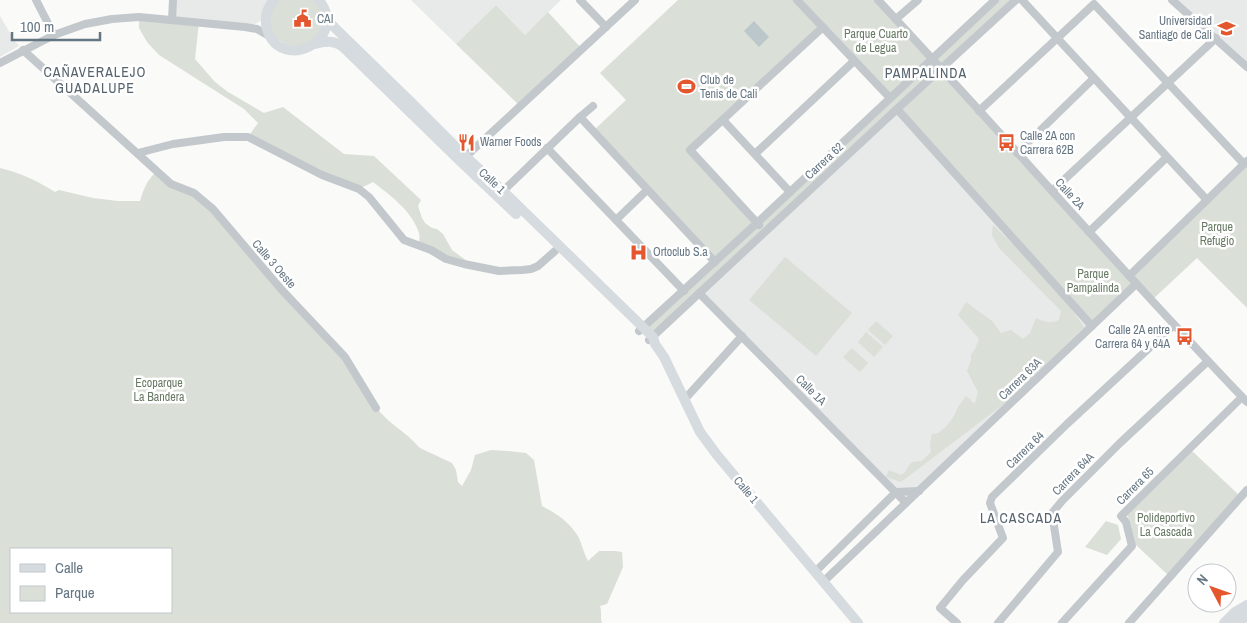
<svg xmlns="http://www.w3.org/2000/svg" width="1247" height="623" viewBox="0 0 1247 623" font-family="'Archivo Narrow',sans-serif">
<rect width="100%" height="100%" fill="#fafaf8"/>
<g fill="#e8e9e9">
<path d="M173,0h100l-6,15 -8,7 -9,4 -78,-6z"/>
<path d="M411,0h150l-36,35 -29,-30 -40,39z"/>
<path d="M1172,0h75v67z"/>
<path d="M0,16l13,22 6,8 -19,11z"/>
<path d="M897,109l195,217 -186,177 -207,-210z"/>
</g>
<g fill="#dadfd7" fill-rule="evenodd">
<path d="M274,0h45l4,6 -1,29 -28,15 -25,-17 2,-29z"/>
<path d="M678,0h200l55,58 62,-58h21l-74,68 186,207 119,-114v147l-50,-50 -45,42 -16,-16 -44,42 -195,-217 -244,228 -9,-10 71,-65 -122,-131 33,-31 -26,-27zM823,28l66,70 -132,125 -67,-73z"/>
<path d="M496,5l29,30 23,-23 34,37 -62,57 -64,-62z"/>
<path d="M139,17l60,5 -4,37 20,23 13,10 36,21 19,-6 61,47 30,2 47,44 -3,6 4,12 3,5 7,5 5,1 6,5 9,16 19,14h-7l-45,-19c0,-4 1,-9 0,-12 -7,-22 -29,-38 -46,-51l-14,7 -111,-52 10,-14 -14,-14 -85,-54 -12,-13 -8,-14z"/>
<path d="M0,168c21,5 36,12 55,24l4,-2 34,8 25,3h22c4,-13 7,-21 17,-30l14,13 23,9 151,164 31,51 13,13 20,16 11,11 32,15 4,7 2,12 4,4 9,-16 4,-15 16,-5 16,1 19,2 8,7 8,46c15,8 28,16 37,32 3,7 5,16 9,23l11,-10h16l7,1 1,15 -16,37 -7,2c2,6 0,11 2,17h-602zM11,549h160v63h-160z"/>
<path d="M993,225l31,30 42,46 18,26 -71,70 -112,85 -15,-5 3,-7 12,5c6,-3 6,-8 11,-13l10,-1 9,-9 -1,-7 2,-11 7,-1 2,-3 5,-3 8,-11 4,-9 8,-11 3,2 3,4 3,1 3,-11 -11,-21 4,-11v-5l4,-6 4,-10 -21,-24 8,-13 26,19 9,12 10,-3 12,9 7,-6 6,-15c8,4 14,6 23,2l2,-9 -62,-63 -7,-13z"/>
<path d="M785,257l67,56 -36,43 -67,-56z"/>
<path d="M876,321l17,15 -8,9 -17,-15z"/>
<path d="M866,332l17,15 -9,10 -16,-15z"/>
<path d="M852,348l16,15 -8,9 -17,-15z"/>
<path d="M1192,451l47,44 -71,80 -33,-31 -5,-23 -3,-6z"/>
<path d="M1106,521l12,4 3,14 -14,16 -22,-8z"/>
</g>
<path fill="#bbc7cb" d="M754,21l15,16 -10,10 -15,-16z"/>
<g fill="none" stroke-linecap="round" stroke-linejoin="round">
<g stroke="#c3c8cc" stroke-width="8">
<path d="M36,0l18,35"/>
<path d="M580,0l26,27"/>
<path d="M797,0l93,98"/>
<path d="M878,0c124,133 243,271 369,402"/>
<path d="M1022,0l185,200"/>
<path d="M1172,0l75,67"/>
<path d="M896,19l22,-19"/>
<path d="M172,20l1,-20"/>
<path d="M23,50l148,134 23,9 19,16 68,80 64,68 31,51"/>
<path d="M0,63l54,-28 31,-11 27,-5 27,-2 106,10 12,2 14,8"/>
<path d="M897,109l195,217"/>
<path d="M979,111l115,-107 150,160"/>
<path d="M580,117l13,-11"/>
<path d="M723,120l67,72"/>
<path d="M547,148l137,143"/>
<path d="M138,153l35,-9 51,-7h24l74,38 37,14 10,8 35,43 27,10 15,9 18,5 35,7 23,-1 9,-1 7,-3 17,-15"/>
<path d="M1017,153l77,-75"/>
<path d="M755,154l99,-93"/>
<path d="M462,160l173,-160"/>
<path d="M503,191l77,-74 135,145"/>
<path d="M1052,191l164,-153"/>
<path d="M616,220l31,-30"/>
<path d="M759,225l-69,-75 133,-123"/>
<path d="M1089,232l78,-75"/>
<path d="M1129,276l118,-115"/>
<path d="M699,293l207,210"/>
<path d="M639,331l118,-108 238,-223"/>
<path d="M649,340l248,-231 119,-109"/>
<path d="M684,400l58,-64"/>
<path d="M815,572l81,-80 23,-1"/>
<path d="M823,582l313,-298"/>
<path d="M957,623l-17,-15 23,-28 40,-42 -13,-35 2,-6 75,-73 107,-99"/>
<path d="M998,623l60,-71 -6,-39 10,-12 58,-58 88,-82"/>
<path d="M1062,623l70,-77 -6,-24 -5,-6 121,-119"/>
<path d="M1129,623l118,-133"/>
</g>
<g stroke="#d6dbdf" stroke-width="10">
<path d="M274,0c-7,8 -10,18 -7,29 13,45 83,11 52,-29"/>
<path d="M326,18l9,10 76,74 55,55 37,34 150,146 2,7 9,13 36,75 17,23 141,168"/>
<path d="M315,44c10,-3 19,-4 28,3l118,115 55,52"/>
<path d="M1224,623l11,-11 12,-7"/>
<path d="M1236,623l11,-7"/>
</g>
</g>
<defs>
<symbol id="civic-bare" viewBox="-9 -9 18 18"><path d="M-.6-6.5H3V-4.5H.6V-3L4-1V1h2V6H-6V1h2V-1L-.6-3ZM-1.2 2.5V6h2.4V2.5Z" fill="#e4572e" stroke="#fff" stroke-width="2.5" paint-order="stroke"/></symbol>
<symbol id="university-bare" viewBox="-9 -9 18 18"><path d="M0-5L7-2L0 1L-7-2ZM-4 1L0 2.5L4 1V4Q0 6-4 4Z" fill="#e4572e" stroke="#fff" stroke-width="2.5" paint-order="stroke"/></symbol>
<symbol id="stadium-bare" viewBox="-9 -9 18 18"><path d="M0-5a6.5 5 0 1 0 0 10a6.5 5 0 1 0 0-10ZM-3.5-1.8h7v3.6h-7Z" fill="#e4572e" stroke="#fff" stroke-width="2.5" paint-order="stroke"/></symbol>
<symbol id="restaurant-bare" viewBox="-9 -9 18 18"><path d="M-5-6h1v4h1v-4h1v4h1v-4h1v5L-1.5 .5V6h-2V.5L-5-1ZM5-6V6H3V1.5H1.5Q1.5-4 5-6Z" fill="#e4572e" stroke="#fff" stroke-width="2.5" paint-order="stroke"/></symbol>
<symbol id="bus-bare" viewBox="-9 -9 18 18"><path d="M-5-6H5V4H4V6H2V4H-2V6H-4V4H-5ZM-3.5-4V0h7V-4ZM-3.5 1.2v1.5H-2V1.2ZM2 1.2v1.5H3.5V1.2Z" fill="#e4572e" stroke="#fff" stroke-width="2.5" paint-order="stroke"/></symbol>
<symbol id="hospital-bare" viewBox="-9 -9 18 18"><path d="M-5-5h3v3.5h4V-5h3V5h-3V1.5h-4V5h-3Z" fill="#e4572e" stroke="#fff" stroke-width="2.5" paint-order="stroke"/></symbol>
</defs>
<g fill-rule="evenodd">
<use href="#civic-bare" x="290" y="6" width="25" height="25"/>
<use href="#university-bare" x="1214" y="16" width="25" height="25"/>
<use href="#stadium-bare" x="674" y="74" width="25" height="25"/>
<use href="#restaurant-bare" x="454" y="130" width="25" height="25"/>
<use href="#bus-bare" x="994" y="130" width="25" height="25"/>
<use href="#hospital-bare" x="626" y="240" width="25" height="25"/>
<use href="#bus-bare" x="1172" y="324" width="25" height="25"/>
</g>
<g text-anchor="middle" stroke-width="5" stroke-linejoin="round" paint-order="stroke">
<g font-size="12" fill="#657683" stroke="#fff" text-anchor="start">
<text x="317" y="23">CAI</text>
<text x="1212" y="25" text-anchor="end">Universidad<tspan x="1212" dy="14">Santiago de Cali</tspan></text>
<text x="700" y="84">Club de<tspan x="700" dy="14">Tenis de Cali</tspan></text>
<text x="1020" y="140">Calle 2A con<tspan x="1020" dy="14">Carrera 62B</tspan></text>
<text x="480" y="146">Warner Foods</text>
<text x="653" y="256">Ortoclub S.a</text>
<text x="1170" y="334" text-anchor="end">Calle 2A entre<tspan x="1170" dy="14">Carrera 64 y 64A</tspan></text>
</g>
<g font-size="12" fill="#687a64" stroke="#fff">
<text x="876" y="38">Parque Cuarto<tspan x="876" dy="14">de Legua</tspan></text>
<text x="1217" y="231">Parque<tspan x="1217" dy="14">Refugio</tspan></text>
<text x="1093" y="278">Parque<tspan x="1093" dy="14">Pampalinda</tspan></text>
<text x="159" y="387">Ecoparque<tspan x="159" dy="14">La Bandera</tspan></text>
<text x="1166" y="522">Polideportivo<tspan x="1166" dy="14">La Cascada</tspan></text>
</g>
<g font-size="12" fill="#657683" stroke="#fff">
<text transform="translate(824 161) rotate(-43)" y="4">Carrera 62</text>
<text transform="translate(492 181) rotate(43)" y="4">Calle 1</text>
<text transform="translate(1070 194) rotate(48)" y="4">Calle 2A</text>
<text transform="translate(274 264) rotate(49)" y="4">Calle 3 Oeste</text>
<text transform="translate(1020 379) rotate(-44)" y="4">Carrera 63A</text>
<text transform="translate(811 390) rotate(45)" y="4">Calle 1A</text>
<text transform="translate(1025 450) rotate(-44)" y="4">Carrera 64</text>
<text transform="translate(1073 474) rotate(-46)" y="4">Carrera 64A</text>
<text transform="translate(1135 486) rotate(-45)" y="4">Carrera 65</text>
<text transform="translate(746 490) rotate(50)" y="4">Calle 1</text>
</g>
<g font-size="14" letter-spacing="1" fill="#57646e" stroke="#fff">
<text x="95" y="77">CAÑAVERALEJO<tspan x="95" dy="16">GUADALUPE</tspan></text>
<text x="926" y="78">PAMPALINDA</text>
<text x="1021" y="523">LA CASCADA</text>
</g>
</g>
<rect x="10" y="548" width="162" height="65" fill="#ffffff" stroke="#c1c8cd"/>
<rect x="20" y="564" width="25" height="8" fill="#d6dbdf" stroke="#c1c8cd"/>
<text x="55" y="573" font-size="15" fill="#657683">Calle</text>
<rect x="20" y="586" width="25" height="15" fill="#dadfd7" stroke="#c1c8cd"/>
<text x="55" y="598" font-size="15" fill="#657683">Parque</text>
<g transform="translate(1212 588) rotate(311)"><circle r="24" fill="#ffffff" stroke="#c1c8cd"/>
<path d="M0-4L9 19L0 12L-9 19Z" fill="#e4572e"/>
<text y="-8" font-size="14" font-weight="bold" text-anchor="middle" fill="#657683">N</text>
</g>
<path d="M12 32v8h88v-8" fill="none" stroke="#657683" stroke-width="2.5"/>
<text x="20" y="32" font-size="15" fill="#657683" stroke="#ffffff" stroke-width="4" paint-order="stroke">100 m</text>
</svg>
